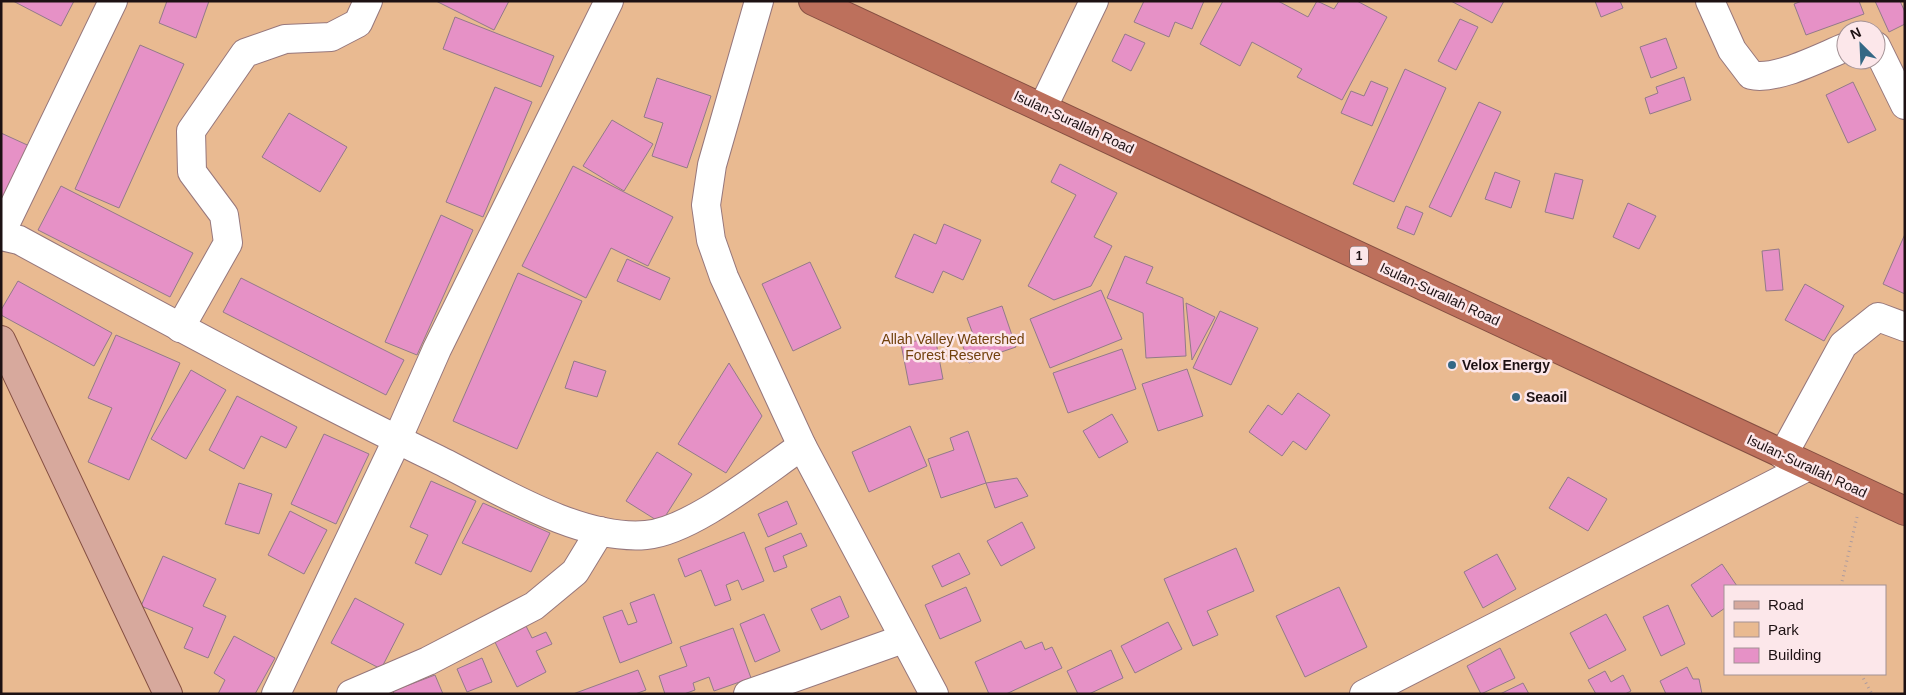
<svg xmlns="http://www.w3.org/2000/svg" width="1906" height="695" viewBox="0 0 1906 695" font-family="Arial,sans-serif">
<rect width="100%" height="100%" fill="#fce7ea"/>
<path fill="#e9ba91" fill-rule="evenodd" d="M1,1h1904v693h-1904zM1846,30h30v30h-30zM1725,586h160v88h-160z"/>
<g fill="#e691c6" stroke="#937a89">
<path d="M13,1h61l-13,25z"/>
<path d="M167,1h42l-13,37 -37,-15z"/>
<path d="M436,1h73l-15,29z"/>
<path d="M1144,1h60l-12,28 -17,-7 -6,15 -35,-15z"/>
<path d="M1223,1h55l30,16 9,-16 17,8 5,-8h18l30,16 -45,83 -45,-23 5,-8 -50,-27 -12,24 -40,-22z"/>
<path d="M1451,1h53l-12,22z"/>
<path d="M1595,1h25l3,7 -22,9z"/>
<path d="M1802,1h57l5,13 -58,21 -12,-31z"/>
<path d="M1875,1h25l5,11v12l-16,8z"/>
<path d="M455,17l99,39 -13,31 -98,-38z"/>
<path d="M1460,19l18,8 -22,43 -18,-9z"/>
<path d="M1125,34l20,9 -14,28 -19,-10z"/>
<path d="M1666,38l11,30 -26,10 -11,-31z"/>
<path d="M140,45l44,19 -65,144 -44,-19z"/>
<path d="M1405,69l41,19 -52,114 -41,-18z"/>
<path d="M1684,77l7,23 -41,14 -5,-16 13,-5 -2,-6z"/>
<path d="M657,78l54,18 -24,72 -35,-12 11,-33 -19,-6z"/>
<path d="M1371,81l17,7 -16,38 -31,-13 10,-22 13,5z"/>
<path d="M1853,82l23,48 -28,13 -22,-48z"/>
<path d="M495,87l37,15 -49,115 -37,-15z"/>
<path d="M1479,102l22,10 -50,105 -22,-10z"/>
<path d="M289,113l58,34 -27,45 -58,-35z"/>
<path d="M612,120l41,24 -29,47 -41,-25z"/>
<path d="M1,133l35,16 -25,53 -10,-4z"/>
<path d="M1060,164l57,29 -23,44 18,9 -21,40 -37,14 -26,-14 48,-91 -25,-13z"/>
<path d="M573,166l100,51 -25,49 -37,-18 -25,50 -64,-32z"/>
<path d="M1495,172l25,9 -9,27 -26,-9z"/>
<path d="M1555,173l28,7 -10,39 -28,-7z"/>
<path d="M61,186l132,67 -23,44 -132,-67z"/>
<path d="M1628,203l28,13 -17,33 -26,-12z"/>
<path d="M1406,206l17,7 -9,22 -17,-7z"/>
<path d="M441,215l32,15 -56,125 -32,-13z"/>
<path d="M944,224l37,16 -18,40 -20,-9 -10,22 -38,-16 19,-43 22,10z"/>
<path d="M1905,234v60l-22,-10z"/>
<path d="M1779,249l4,41 -17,1 -4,-40z"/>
<path d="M1125,256l28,11 -7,16 37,15 3,58 -40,2 -3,-45 -36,-15z"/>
<path d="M627,259l43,19 -10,22 -43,-19z"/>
<path d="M810,262l31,66 -48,23 -31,-67z"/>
<path d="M518,273l64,28 -65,148 -64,-28z"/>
<path d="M241,278l163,82 -18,35 -163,-83z"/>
<path d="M18,281l94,52 -18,33 -93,-51v-5z"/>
<path d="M1805,284l39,22 -20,35 -39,-21z"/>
<path d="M1101,290l21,49 -72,29 -20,-49z"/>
<path d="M1186,303l29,14 -23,43z"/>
<path d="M1002,306l14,41 -47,16 -8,-22 13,-4 -7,-19z"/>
<path d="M1220,311l38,17 -27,57 -38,-17z"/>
<path d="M116,335l64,28 -51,117 -41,-18 24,-54 -24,-10z"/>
<path d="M935,337l8,42 -34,6 -8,-41z"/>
<path d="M1122,349l14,40 -68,24 -15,-40z"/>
<path d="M574,361l32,10 -9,26 -32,-9z"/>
<path d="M729,363l33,53 -36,57 -48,-29z"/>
<path d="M1187,369l16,47 -45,15 -16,-47z"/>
<path d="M191,370l35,20 -40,69 -35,-20z"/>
<path d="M1298,393l32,22 -24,35 -13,-9 -11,15 -33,-24 19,-27 14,10z"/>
<path d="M237,396l60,31 -11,21 -25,-12 -17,33 -35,-19z"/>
<path d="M1112,414l16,28 -29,16 -16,-27z"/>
<path d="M910,426l17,40 -58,26 -17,-40z"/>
<path d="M968,431l18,52 -45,15 -13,-39 26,-9 -4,-12z"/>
<path d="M324,434l45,20 -33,70 -45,-20z"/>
<path d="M657,452l35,22 -31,49 -35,-22z"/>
<path d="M1568,477l39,22 -19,32 -39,-23z"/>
<path d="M1017,478l11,18 -33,12 -9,-25z"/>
<path d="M431,481l45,20 -35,74 -26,-12 13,-28 -18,-8z"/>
<path d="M239,483l33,11 -13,40 -34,-10z"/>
<path d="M787,501l10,23 -29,13 -10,-23z"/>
<path d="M483,503l67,30 -19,39 -69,-29z"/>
<path d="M290,511l37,19 -23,44 -36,-19z"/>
<path d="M1022,522l13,26 -34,18 -14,-25z"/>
<path d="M744,532l20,49 -22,9 -4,-10 -12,5 5,15 -16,6 -14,-36 -16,7 -7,-18z"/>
<path d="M801,533l6,13 -24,10 4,11 -13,5 -9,-24z"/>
<path d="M1236,548l18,43 -47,20 11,24 -25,11 -29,-67z"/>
<path d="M959,553l11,21 -28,13 -10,-21z"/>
<path d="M1497,554l19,35 -33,19 -19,-36z"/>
<path d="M163,556l53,23 -13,27 23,10 -18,42 -24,-10 9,-20 -52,-22z"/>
<path d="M1722,564l15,22h-12v22l-13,9 -21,-32z"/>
<path d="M966,587l15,34 -41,18 -15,-34z"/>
<path d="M1339,587l28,60 -62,30 -29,-61z"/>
<path d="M654,594l18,49 -52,20 -17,-46 19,-7 6,15 9,-3 -7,-19z"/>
<path d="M840,596l9,21 -28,13 -10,-21z"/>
<path d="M355,598l49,26 -23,45 -50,-26z"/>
<path d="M1668,605l17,39 -24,12 -18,-39z"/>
<path d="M764,614l16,37 -25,11 -15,-38z"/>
<path d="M1606,614l20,36 -37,19 -19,-36z"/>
<path d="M1168,622l14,27 -47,24 -14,-27z"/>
<path d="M525,624l7,14 14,-6 6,12 -16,7 10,21 -29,15 -23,-47z"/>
<path d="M733,628l18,50 -37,13 -5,-14 -16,6 2,7 -11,4h-19l-6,-18 28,-10 -7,-19z"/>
<path d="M234,636l41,22 -20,36h-37l7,-14 -11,-7z"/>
<path d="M1021,641l4,8 17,-7 3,8 7,-3 10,21 -56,26h-17l-14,-32z"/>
<path d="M1500,648l15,30 -34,16 -14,-28z"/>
<path d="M1111,650l12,28 -34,16h-11l-11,-23z"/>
<path d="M482,658l10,24 -25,10 -10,-23z"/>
<path d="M1687,667l6,12h6l3,15h-36l-6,-13z"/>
<path d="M638,670l8,20 -11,4h-62z"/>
<path d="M1605,671l6,11 12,-7 8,16 -6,3h-29l-8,-14z"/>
<path d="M435,675l8,19h-49l-1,-3z"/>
<path d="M1523,683l6,11h-29z"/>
</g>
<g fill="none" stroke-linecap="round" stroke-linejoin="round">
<defs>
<g id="minor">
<path d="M759,1l-47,164 -6,40 5,35 13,37 78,169 132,248"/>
<path d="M1710,1l22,49 19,25c25,6 70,-18 95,-28"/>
<path d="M1876,46l29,59"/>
<path d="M1043,107l51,-106"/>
<path d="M1,233l112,-232"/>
<path d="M1,236l18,4c138,75 276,150 418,219 59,29 142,82 209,76 46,-4 116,-62 156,-89"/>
<path d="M180,328l48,-85 -4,-28 -32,-43 -1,-41 54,-78 40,-14 46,-2 27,-14 10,-22"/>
<path d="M1783,455l60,-110 35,-28 27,10"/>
<path d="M276,694l121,-254 40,-91 172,-348"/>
<path d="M351,694l77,-33 106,-55 41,-34 25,-41"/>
<path d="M748,694l155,-55"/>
<path d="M1364,694l443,-227"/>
</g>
<path id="major" d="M1,340l167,354"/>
<path id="highway" d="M813,1l1092,510"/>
</defs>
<use href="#minor" stroke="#96777c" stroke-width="30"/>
<use href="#major" stroke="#854f42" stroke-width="30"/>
<use href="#highway" stroke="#854f42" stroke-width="30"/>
<g stroke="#ad9b9e" stroke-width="3" stroke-dasharray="1 4" stroke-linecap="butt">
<path d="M1841,586l16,-69"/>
<path d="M1861,674l11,20"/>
</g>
<use href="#minor" stroke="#fff" stroke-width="28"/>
<use href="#major" stroke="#d7a99d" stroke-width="28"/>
<use href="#highway" stroke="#bd705c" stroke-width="28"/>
</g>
<g fill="#346885" stroke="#fce7ea" stroke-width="2">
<circle cx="1452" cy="365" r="5"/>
<circle cx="1516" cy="397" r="5"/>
</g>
<g text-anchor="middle" stroke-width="5" stroke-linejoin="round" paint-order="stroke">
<rect fill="#fce7ea" stroke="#605154" stroke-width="1" x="1350" y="246.5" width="18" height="19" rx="4"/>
<g font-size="12" font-weight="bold" fill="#1d1113">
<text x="1359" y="260">1</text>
</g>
<g font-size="14" fill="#1d1113" stroke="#fce7ea">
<text transform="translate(1074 122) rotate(25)" y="5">Isulan-Surallah Road</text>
<text transform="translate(1440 294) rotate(25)" y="5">Isulan-Surallah Road</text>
<text transform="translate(1807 466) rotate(25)" y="5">Isulan-Surallah Road</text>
</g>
<g font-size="14" fill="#71410c" stroke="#fce7ea">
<text x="953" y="344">Allah Valley Watershed<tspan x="953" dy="16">Forest Reserve</tspan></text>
</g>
<g font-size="14" font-weight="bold" fill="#1d1113" stroke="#fce7ea" text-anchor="start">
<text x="1462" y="370">Velox Energy</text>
<text x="1526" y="402">Seaoil</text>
</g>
</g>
<rect width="1906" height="695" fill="none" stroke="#1d1113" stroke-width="5"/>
<rect x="1724" y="585" width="162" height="90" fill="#fce7ea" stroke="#a39194"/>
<rect x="1734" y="601" width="25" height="8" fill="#d7a99d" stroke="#a39194"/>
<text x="1768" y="610" font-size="15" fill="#1d1113">Road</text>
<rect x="1734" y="622" width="25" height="15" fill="#e9ba91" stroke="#a39194"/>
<text x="1768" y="635" font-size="15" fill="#1d1113">Park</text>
<rect x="1734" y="648" width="25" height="15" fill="#e691c6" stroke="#a39194"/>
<text x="1768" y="660" font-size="15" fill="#1d1113">Building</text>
<g transform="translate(1861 45) rotate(336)"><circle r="24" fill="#fce7ea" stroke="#a39194"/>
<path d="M0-4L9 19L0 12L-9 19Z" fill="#346885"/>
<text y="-8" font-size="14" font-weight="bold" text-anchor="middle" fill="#1d1113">N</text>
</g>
</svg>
